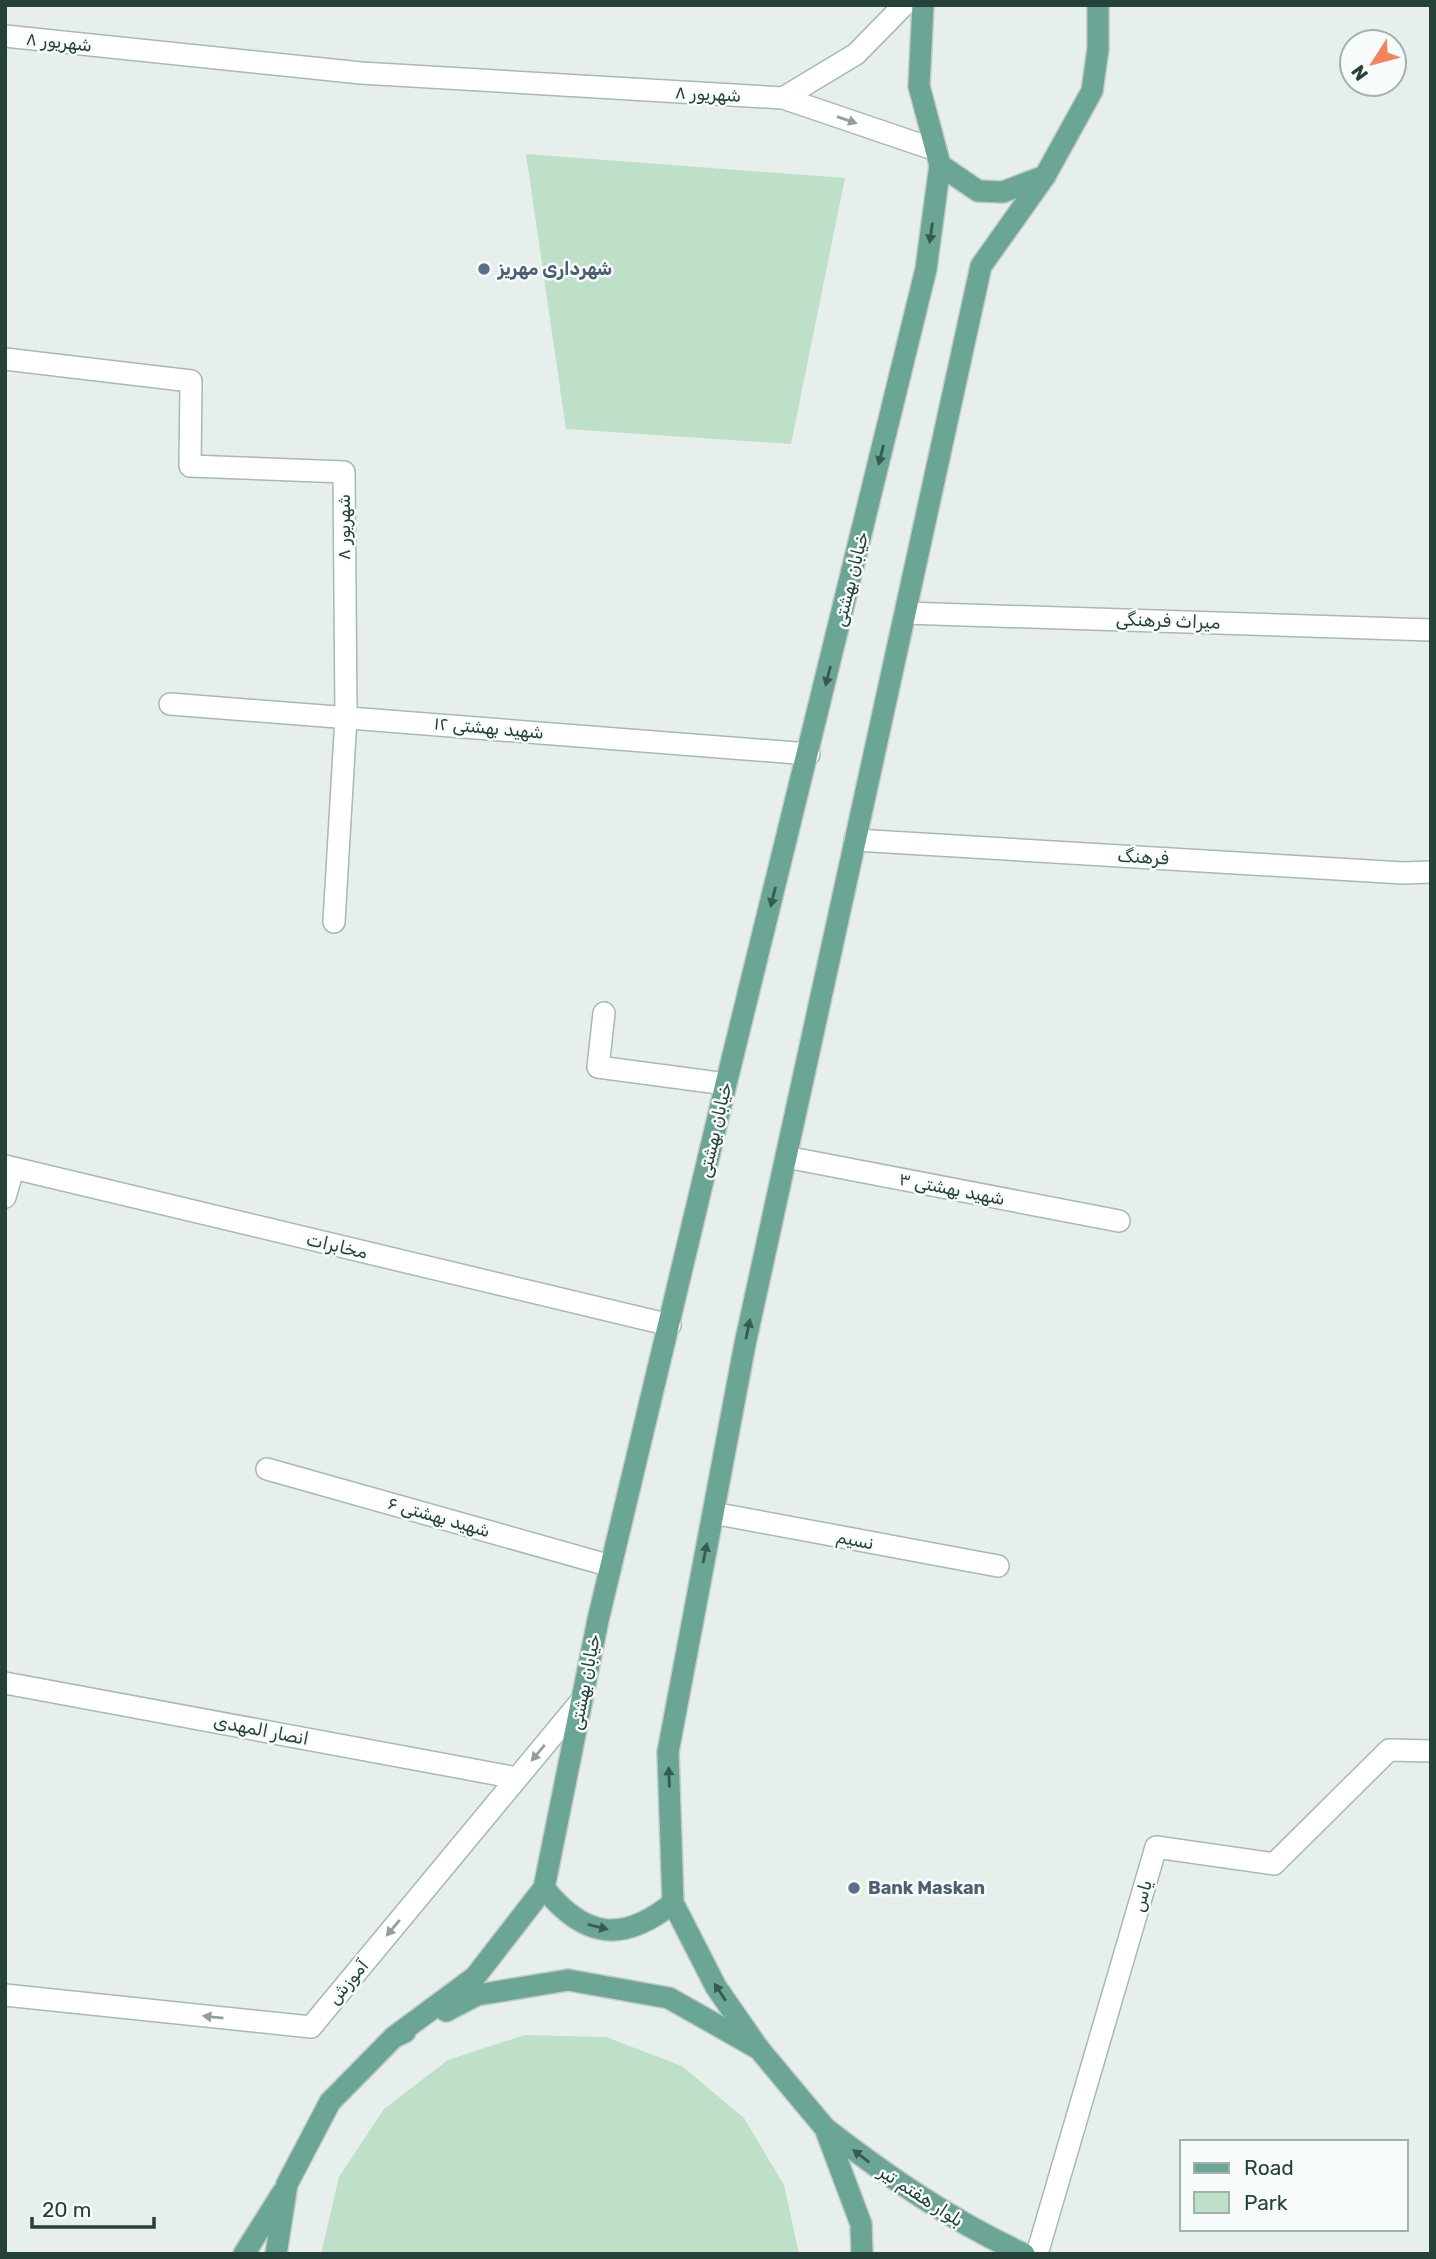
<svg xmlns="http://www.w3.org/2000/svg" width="1436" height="2259" viewBox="0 0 1436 2259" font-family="Rubik,Vazirmatn,sans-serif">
<rect width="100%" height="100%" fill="#e6efeb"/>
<g fill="#bfe0c8">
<path d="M526,154l319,24 -54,266 -225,-15z"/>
<path d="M525,2035l81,2 76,29 62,52 40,67 15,69h-478l18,-77 45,-68 64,-49z"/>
</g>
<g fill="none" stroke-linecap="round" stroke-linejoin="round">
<defs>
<g id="minor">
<path d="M5,36l356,37 422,25 153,52"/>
<path d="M783,98l73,-44 48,-49"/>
<path d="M5,359l186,22 -1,85 154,6 2,245 -12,205"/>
<path d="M905,613l526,17"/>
<path d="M170,704l639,50"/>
<path d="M855,840l548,33 28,-1"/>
<path d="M604,1013l-6,54 128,17"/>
<path d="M786,1157l333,64"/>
<path d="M5,1166l665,159"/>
<path d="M5,1197l8,-28"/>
<path d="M267,1469l344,97"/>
<path d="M713,1513l285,53"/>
<path d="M5,1683l512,95"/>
<path d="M5,1995l306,32 271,-327"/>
<path d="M1037,2254l119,-407 118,17 115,-114 42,1"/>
</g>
<g id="major">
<path d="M923,5l-4,81 21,79 38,26 25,1 42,-16 47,-85 6,-42v-44"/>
<path d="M544,1888c41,51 79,55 129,15"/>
<path d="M446,2011l31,-16 91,-15 101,18 90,51 66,79 36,96 1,30"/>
<path d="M394,2037l81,-60 69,-89 54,-268 128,-536 200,-815 14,-104"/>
<path d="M759,2049l-43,-62 -43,-84 -5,-151 77,-408 236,-1078 64,-90"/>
<path d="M825,2128c62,48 127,93 199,126"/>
<path d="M244,2254l39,-62"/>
<path d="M276,2254l11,-70 43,-82 64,-65 11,-5"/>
</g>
</defs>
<use href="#minor" stroke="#a8b8b2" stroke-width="24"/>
<use href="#major" stroke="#c2cac8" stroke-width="24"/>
<use href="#minor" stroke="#fff" stroke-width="21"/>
<use href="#major" stroke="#6aa596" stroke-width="21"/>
</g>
<defs><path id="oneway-solid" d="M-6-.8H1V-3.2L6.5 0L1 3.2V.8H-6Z" transform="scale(1.75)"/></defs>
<g fill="#92a09c">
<use href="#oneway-solid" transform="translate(847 120) rotate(19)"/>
<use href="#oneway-solid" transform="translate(538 1753) rotate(130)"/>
<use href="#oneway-solid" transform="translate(393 1928) rotate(130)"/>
<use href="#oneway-solid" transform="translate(213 2017) rotate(-174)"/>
</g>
<g fill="#365b51">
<use href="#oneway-solid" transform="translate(931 233) rotate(98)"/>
<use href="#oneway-solid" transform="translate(881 455) rotate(104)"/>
<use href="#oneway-solid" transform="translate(828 676) rotate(104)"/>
<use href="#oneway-solid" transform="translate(773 897) rotate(104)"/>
<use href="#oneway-solid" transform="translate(748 1329) rotate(-78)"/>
<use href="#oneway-solid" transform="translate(705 1553) rotate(-79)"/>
<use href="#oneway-solid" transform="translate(669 1777) rotate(-92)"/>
<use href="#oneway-solid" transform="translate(598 1927) rotate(14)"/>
<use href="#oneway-solid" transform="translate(720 1992) rotate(-123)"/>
<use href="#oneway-solid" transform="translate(861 2156) rotate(-142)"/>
</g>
<g fill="#5c6f8a" stroke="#f7fbf9" stroke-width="2.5">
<circle cx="484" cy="269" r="7"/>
<circle cx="854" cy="1888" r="7"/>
</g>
<g text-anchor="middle" stroke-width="5" stroke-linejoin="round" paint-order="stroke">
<g font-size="18" fill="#24423a" stroke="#f7fbf9">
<text transform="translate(59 42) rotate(6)" y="6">۸ شهریور</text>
<text transform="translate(708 94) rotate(3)" y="6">۸ شهریور</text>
<text transform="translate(344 527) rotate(-90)" y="6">۸ شهریور</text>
<text transform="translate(851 579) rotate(-76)" y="6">خیابان بهشتی</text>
<text transform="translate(1168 621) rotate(2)" y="6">میراث فرهنگی</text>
<text transform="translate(489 728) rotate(5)" y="6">شهید بهشتی ۱۲</text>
<text transform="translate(1143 857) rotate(3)" y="6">فرهنگ</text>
<text transform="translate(715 1130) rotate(-77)" y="6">خیابان بهشتی</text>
<text transform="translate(952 1189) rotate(11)" y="6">شهید بهشتی ۳</text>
<text transform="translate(337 1246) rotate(13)" y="6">مخابرات</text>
<text transform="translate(439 1517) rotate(16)" y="6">شهید بهشتی ۶</text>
<text transform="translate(855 1540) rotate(11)" y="6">نسیم</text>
<text transform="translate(585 1682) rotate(-79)" y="6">خیابان بهشتی</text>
<text transform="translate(261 1730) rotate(11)" y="6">انصار المهدی</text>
<text transform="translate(1142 1896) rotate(-74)" y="6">یاس</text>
<text transform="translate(348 1982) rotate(-50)" y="6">آموزش</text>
<text transform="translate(921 2196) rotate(33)" y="6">بلوار هفتم تیر</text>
</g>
<g font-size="18" font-weight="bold" fill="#4e5e75" stroke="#f7fbf9" text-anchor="start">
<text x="498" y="275">شهرداری مهریز</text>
<text x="868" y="1894">Bank Maskan</text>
</g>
</g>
<rect width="1436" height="2259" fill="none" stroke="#24423a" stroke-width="14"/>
<rect x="1180" y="2140" width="228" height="91" fill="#f7fbf9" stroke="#a3b1ad" stroke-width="2"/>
<rect x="1194" y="2163" width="35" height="10" fill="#6aa596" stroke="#a3b1ad" stroke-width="2"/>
<text x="1244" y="2175" font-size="21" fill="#24423a">Road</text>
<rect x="1194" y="2192" width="35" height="21" fill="#bfe0c8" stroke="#a3b1ad" stroke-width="2"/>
<text x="1244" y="2210" font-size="21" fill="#24423a">Park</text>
<g transform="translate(1373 63) rotate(234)"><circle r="33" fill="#f7fbf9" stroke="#a3b1ad" stroke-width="2"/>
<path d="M0-5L12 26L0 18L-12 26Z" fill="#f4845f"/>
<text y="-10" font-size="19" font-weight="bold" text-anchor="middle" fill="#24423a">N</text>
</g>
<path d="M32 2217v10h122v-10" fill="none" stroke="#24423a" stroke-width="3.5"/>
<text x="42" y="2217" font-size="21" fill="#24423a" stroke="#f7fbf9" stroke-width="5" paint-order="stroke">20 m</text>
</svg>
